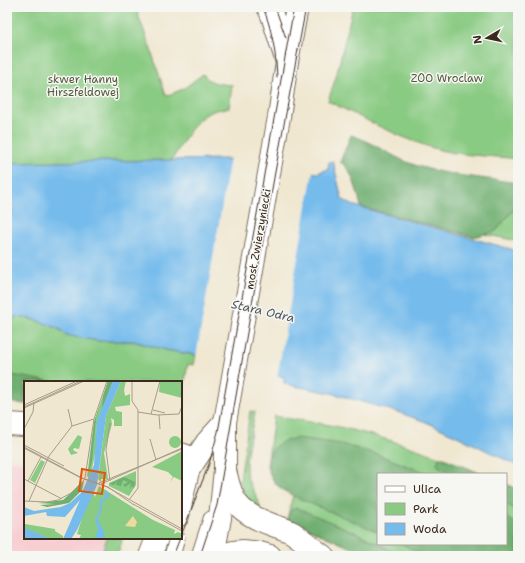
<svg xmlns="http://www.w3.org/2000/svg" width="525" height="563" viewBox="0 0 525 563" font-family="'Shantell Sans',sans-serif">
<rect width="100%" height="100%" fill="#f6f6f2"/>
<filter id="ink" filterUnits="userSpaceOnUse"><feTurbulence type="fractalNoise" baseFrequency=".025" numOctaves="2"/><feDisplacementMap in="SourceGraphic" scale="8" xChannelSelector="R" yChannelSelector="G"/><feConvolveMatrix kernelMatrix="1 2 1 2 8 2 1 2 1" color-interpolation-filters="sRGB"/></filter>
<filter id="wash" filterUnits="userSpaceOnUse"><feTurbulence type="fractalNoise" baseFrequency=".012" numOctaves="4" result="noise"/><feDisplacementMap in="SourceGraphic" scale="16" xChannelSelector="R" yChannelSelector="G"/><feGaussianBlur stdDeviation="0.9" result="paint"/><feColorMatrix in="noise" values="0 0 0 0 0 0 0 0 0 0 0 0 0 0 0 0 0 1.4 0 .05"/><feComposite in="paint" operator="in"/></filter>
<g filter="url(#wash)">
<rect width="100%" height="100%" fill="#f0e7d0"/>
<path fill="#f7cfd3" d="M7,459l18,3v76h82l-6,18h-94z"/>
<g fill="#8acb83" stroke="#627a50">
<path d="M7,7h128l15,40 16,49 17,-7 20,-15c6,10 19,10 29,11l-3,23c-9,1 -16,2 -24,7 -11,6 -26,33 -33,45l-165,3z"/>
<path d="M353,7h165v152c-24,-3 -50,-3 -74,-8 -40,-10 -79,-32 -116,-50l8,-24z"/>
<path d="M514,209l4,1v31l-35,-7 13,-3z"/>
<path d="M16,317c16,2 37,5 48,17l34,7h35l33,9 30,5 -2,10 -6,-1 -7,38v-20h-156v22l-18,-2v-79z"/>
<path d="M250,411l5,1c-3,18 -12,48 -8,65 3,10 12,20 13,31l-10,-6 -5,-6 -5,-15z"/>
<path d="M274,416c20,4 41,6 61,10 50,11 100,28 147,48h-104v70h128v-60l12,6v66h-149l-82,-37 6,-24 -15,-9 -7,-10 -4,-9z"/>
<path d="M107,538h16l-6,18h-16z"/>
</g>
<g fill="#6faf71" stroke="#556c48">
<path d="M351,135c23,7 43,24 67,31 32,10 67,12 100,17l-4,26 -18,22 -22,6 -113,-30c-3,-12 -9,-40 -21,-45z"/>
<path d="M7,375h4l43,7h-29v22l-18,-2z"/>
<path d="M298,438l43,6 38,11 50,19h-51v58c-26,-12 -54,-22 -80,-34 -7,-4 -16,-7 -21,-13 -7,-8 -11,-18 -8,-28 4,-14 16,-17 29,-19z"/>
<path d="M440,457l4,1 38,16h-30l-14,-8 -1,-3z"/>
<path d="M506,484l12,6v21l-12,-7z"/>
<path d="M297,508l60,25 45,23h-33l-82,-37 4,-9z"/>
<path d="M506,517l12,8v31h-94l-22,-12h104z"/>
</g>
<path fill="#75bbec" stroke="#587285" d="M227,159l90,14 11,-4 1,-7 4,-1 9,38 10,6 166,46v215l-61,-30 -31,-14 -29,-10 -66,-19 -47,-9v-7l-88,-22 -30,-5 -33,-9h-35l-23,-4 -11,-3 -3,-4 -9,-4 -20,-7 -16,-2 -9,6v-160z"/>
<path fill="#f0e7d0" d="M230,158l83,13 -36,207 -81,-21z"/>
</g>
<g filter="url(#ink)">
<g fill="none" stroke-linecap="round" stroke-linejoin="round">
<defs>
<g id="service">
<path d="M181,518l11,-49"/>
<path d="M172,556l5,-18"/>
<path d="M199,556l12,-37"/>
</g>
<g id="minor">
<path d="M7,424l18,1"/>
<path d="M181,454l14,5"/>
<path d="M225,470c7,33 13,42 45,54 7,3 16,5 23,9 10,7 20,16 30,23"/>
<path d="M222,556c16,-8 32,-5 48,0"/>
</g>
<g id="secondary">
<path d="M268,7l4,8 14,44"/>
<path d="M181,481l26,-39 18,-20"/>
<path d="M150,556l7,-18"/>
<path d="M213,556l7,-38 5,-48v-48l54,-305 8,-55 10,-55"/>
</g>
</defs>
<use href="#service" stroke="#7a6c5c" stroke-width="17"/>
<use href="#minor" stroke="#7a6c5c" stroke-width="24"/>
<use href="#secondary" stroke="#7a6c5c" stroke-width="24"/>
<use href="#service" stroke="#fff" stroke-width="15"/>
<use href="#minor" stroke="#fff" stroke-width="22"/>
<use href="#secondary" stroke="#fff" stroke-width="22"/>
<g stroke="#3b2a1e" stroke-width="1">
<path d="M263,7c9,23 13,45 14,70"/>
<path d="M275,7l11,31"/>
<path d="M181,536l28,-72 9,-32 76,-425"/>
<path d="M173,556l7,-18"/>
<path d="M200,556l17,-51 58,-333 31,-165"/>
</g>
</g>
</g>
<g text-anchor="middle" stroke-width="3" stroke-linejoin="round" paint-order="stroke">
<g font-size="11" fill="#535a3c" stroke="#f6f6f2">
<text x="447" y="82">ZOO Wroclaw</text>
<text x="83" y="83">skwer Hanny<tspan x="83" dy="13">Hirszfeldowej</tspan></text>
</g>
<g font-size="11" fill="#3b2a1e" stroke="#f6f6f2">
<text transform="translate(258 239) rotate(-80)" y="4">most Zwierzyniecki</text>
</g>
<g font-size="12" font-style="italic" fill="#4c565c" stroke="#f6f6f2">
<text transform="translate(263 311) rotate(13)" y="4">Stara Odra</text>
</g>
</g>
<g transform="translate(24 381)">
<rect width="158" height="158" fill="#f0e7d0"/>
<path d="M84,0h5l-16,43 -1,25 -6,30 -3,-3 7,-54zM97,0h5l-2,9 1,6 5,-2v11l-15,2 1,4 6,1v14h-8v-6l-3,-2 1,6 -8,29 4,26h-7v3l-3,-3 8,-63zM136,0h22v17l-23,-6zM54,54l4,2 -3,12 -5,-1 -1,2 5,3 -7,2 -3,-6zM145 61a6 6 0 1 1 12 0a6 6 0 1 1-12 0ZM158,70v30l-8,-4 -4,5 3,-5 -5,-5 -16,-5zM17,79l4,2 -10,21 -5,-3zM112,90v14l-7,11 -20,-10v-3zM75,105l54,34 22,10 -1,4 4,-2 4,2v5h-103l2,-4 -4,-1 8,-26 8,-17 2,6zM1,143l30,5v2l8,5v3l-16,-1 -23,-10z" fill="#8acb83"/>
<path d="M84,0h5l-11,28 1,-13 -7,22 -4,43 -4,15 6,-54zM100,96l11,5 -1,6 -2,-2 -2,3 1,-6 -6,4 -2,-2 5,-3 -5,-2 -2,6 -5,-1 1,-4 -3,4 -5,-1zM60,100l-2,9 -13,13 -22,4 -7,-2 15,-1 -17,-1 25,-3z" fill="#6faf71"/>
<path d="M109,135l4,6 -2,5 -10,-1z" fill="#eeda9e"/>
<path d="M89,0h8l-15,35 -9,69 -20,45 -6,9h-8l17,-39 -15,17 -18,-1 -1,-4 -22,4v-9l10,4 27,-4 9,-4 12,-11 12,-27 3,-44zM82,109l4,6 -8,6 -1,12 -4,3 8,17 -3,5h-7l3,-10 -3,-11 4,-6 1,-13h4zM1,147l23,10 7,1h-31z" fill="#75bbec"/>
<path fill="none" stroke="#a89b89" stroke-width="1" d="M108,0v20l6,9v58M0,24l53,-24M0,26l57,-26M0,27l60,-27M44,28l4,17M129,29l12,3M114,31l19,3 22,-1 3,-8M127,33l9,-33M135,34l1,14M86,42l-4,27 4,31M0,48l9,-17 1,-10M126,58l6,21M0,64l40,21M0,66l58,31 25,9 75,42M0,67l57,30 27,9 26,18M61,97l9,-59 13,-38M0,98l38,20M4,100l13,-24M75,102l83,-34M77,103l81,-36M105,119l9,-12v-20M0,120l23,1 11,-2 13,-7 14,-14M5,120l20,-45 23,-30 22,-7M109,123l49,27"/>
<path fill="#df570d" fill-opacity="0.15" stroke="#df570d" stroke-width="2" d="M58,88l23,4 -3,21 -23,-3z"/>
<rect width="158" height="158" fill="none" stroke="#3b2a1e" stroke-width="2"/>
</g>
<rect width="525" height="563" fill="none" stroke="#f6f6f2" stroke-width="24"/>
<rect x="377" y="473" width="130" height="72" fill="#f6f6f2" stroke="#aba49d"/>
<rect x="385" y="486" width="20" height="6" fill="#ffffff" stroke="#aba49d"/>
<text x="413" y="493" font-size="12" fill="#3b2a1e">Ulica</text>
<rect x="385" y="503" width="20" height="12" fill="#8acb83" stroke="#aba49d"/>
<text x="413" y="513" font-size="12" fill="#3b2a1e">Park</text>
<rect x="385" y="523" width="20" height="12" fill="#75bbec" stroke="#aba49d"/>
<text x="413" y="533" font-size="12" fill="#3b2a1e">Woda</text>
<g transform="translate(487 38) rotate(261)" stroke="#f6f6f2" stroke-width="3" paint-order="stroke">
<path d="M0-3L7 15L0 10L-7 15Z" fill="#3b2a1e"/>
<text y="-6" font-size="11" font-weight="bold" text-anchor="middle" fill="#3b2a1e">N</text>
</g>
</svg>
